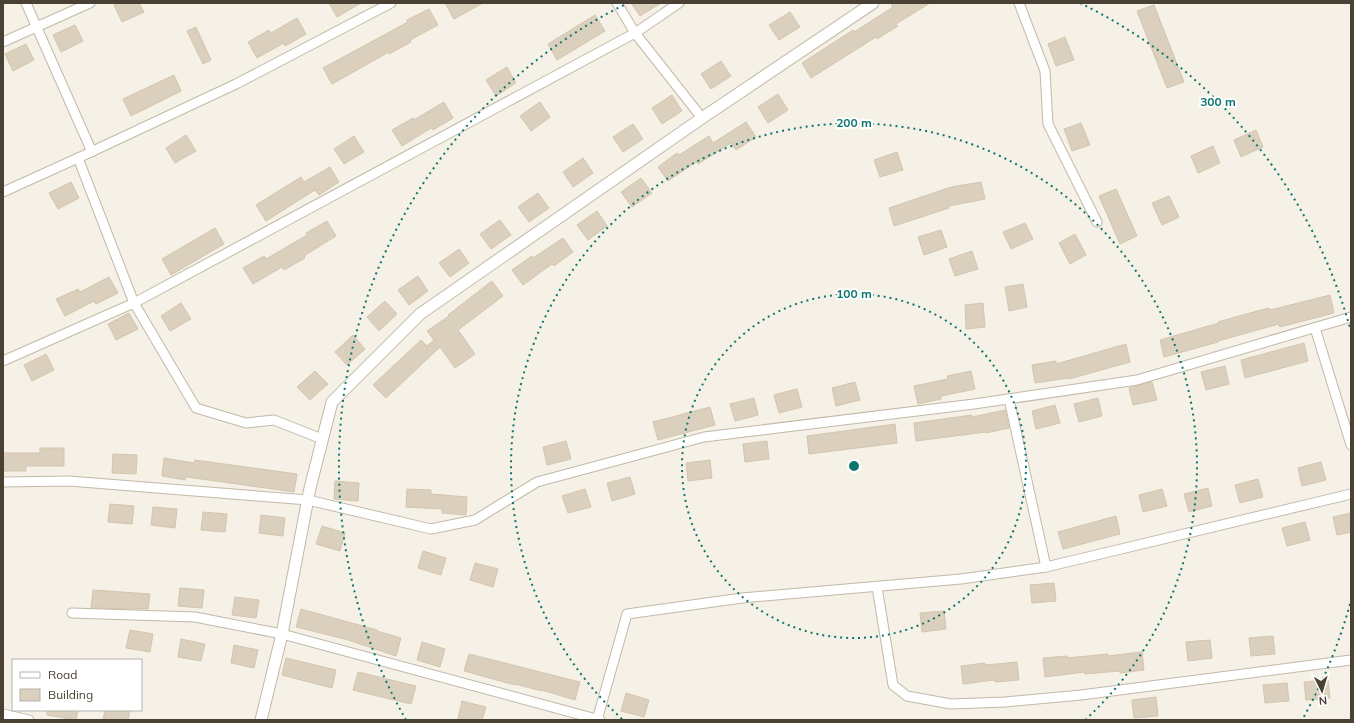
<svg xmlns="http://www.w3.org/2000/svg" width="1354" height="723" viewBox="0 0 1354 723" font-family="Mulish,sans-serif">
<rect width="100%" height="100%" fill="#f5f1e6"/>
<g fill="#dbd0bd" stroke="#d4c5ad">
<path d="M119,3h20l5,9 -22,10 -8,-17z"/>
<path d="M329,3h32l-24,14z"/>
<path d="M445,3h38l-29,16z"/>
<path d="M631,3h30l-21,13z"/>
<path d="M890,3h40l-34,21 2,2 -21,13 -1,-2 -65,41 -9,-15 51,-33 1,2 39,-25z"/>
<path d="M1154,5l30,77 -17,6 -30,-77z"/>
<path d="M429,9l9,16 -28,15 1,2 -22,12v-2l-57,32 -9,-16 85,-46 -1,-2z"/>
<path d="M790,12l10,15 -21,13 -10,-15z"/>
<path d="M595,15l10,16 -48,29 -9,-16z"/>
<path d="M297,18l9,16 -21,12 -1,-3 -27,15 -9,-16 21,-12 2,3z"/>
<path d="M75,25l8,16 -22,11 -8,-17z"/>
<path d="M196,27l15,33 -8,4 -16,-33z"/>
<path d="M1065,37l9,23 -18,6 -8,-22z"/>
<path d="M26,44l8,16 -21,11 -8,-17z"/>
<path d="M721,61l10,15 -20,13 -10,-15z"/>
<path d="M507,67l9,16 -20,13 -10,-16z"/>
<path d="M174,75l7,16 -50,25 -8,-17z"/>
<path d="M778,94l10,16 -20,13 -10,-16z"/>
<path d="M672,95l10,16 -20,13 -10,-16z"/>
<path d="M444,102l9,16 -20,12 -2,-2 -29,18 -10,-16 21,-12 1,2z"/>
<path d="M540,102l10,15 -19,14 -11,-15z"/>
<path d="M746,122l10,15 -20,13 -5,-7 -33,21 -2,-2 -28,19 -10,-14 19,-14 2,2 30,-19 4,7z"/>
<path d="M1081,123l9,22 -18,6 -8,-22z"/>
<path d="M633,124l10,15 -20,13 -10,-15z"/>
<path d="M1256,130l7,17 -22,10 -7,-17z"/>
<path d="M186,135l10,16 -21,12 -9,-15z"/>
<path d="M354,136l10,16 -20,12 -10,-15z"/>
<path d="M1213,146l7,17 -22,10 -7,-17z"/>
<path d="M897,152l6,18 -23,7 -6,-17z"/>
<path d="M583,158l10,15 -20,14 -10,-15z"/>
<path d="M330,167l9,15 -20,13 -4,-5 -49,31 -10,-16 45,-28 3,5z"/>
<path d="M641,178l11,15 -20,14 -11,-15z"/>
<path d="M71,182l8,16 -21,11 -9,-16z"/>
<path d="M981,182l4,17 -36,7v2l-55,18 -5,-18 62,-21z"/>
<path d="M1116,189l21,47 -17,8 -21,-48z"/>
<path d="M538,193l11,15 -20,14 -11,-15z"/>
<path d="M1169,196l10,21 -17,8 -10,-22z"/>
<path d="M597,211l10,15 -19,14 -11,-15z"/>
<path d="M500,220l11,15 -20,14 -11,-15z"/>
<path d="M327,221l9,15 -32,20 1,2 -21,12 -2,-3 -29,17 -10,-16 21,-12 2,3 41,-24 -1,-2z"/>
<path d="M1025,223l8,16 -22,10 -8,-17z"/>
<path d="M215,228l9,16 -53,31 -9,-16z"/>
<path d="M941,230l6,17 -23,8 -6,-18z"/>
<path d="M1075,234l11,21 -16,9 -11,-21z"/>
<path d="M563,238l10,14 -19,14 -2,-2 -29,21 -11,-15 20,-14 1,2z"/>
<path d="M459,249l10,14 -19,14 -11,-14z"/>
<path d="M972,251l6,18 -23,7 -6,-17z"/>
<path d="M418,276l10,15 -19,14 -11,-15z"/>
<path d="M109,277l9,16 -22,11 -2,-3 -29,15 -9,-17 22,-10 2,3z"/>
<path d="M492,281l11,15 -45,34 17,24 -20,14 -15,-21 -54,51 -13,-13 48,-45 6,6 7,-6 -7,-9 22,-15 -1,-1z"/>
<path d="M1023,284l4,23 -18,4 -4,-24z"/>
<path d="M1330,295l4,18 -54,14 -1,-3 -61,17v1l-54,15 -4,-17 59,-17 -1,-1 28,-8 23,-6 1,2z"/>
<path d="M385,301l12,13 -18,17 -12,-14z"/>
<path d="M181,303l10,16 -21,12 -9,-15z"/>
<path d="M983,303l2,24 -19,2 -1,-24z"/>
<path d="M129,313l9,16 -22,11 -8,-16z"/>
<path d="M353,335l12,14 -18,16 -12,-13z"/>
<path d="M1304,343l4,18 -63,17 -4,-18z"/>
<path d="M1126,344l4,18 -61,17 -1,-1 -33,5 -3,-18 24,-4v3z"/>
<path d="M46,354l8,16 -22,11 -8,-16z"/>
<path d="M1225,366l4,18 -23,6 -5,-18z"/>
<path d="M315,371l13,13 -18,16 -13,-13z"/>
<path d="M971,371l4,18 -34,7v3l-23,5 -4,-18 34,-7 -1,-3z"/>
<path d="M855,382l5,18 -24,6 -4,-18z"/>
<path d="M1152,382l5,18 -24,5 -4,-17z"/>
<path d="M797,389l5,18 -23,6 -5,-18z"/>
<path d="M754,398l4,17 -23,6 -5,-17z"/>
<path d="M1098,398l4,18 -23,6 -5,-18z"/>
<path d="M1055,405l5,18 -24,6 -4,-18z"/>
<path d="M710,407l5,18 -57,15 -5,-18z"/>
<path d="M1005,410l4,18 -23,5v-1l-70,9 -2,-18 58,-8v2z"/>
<path d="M895,424l2,19 -88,11 -2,-18z"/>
<path d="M566,441l5,18 -24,6 -4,-18z"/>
<path d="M767,441l2,18 -24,3 -2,-18z"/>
<path d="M40,448h24v18h-38v5h-23v-18h37z"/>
<path d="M113,454l24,1 -1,19 -24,-1z"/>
<path d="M164,458l30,5 1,-3 102,14 -3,18 -78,-11 -30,-4 -1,3 -23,-4z"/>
<path d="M710,460l2,18 -24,3 -2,-18z"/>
<path d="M1321,462l5,18 -24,6 -4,-18z"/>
<path d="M630,477l5,17 -23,7 -5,-18z"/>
<path d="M1258,479l5,18 -23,6 -5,-18z"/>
<path d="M335,481l24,2 -1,18 -24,-2z"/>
<path d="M1208,488l4,18 -23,6 -5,-18z"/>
<path d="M407,489l24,1v4l36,3 -1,18 -24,-2v-4l-36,-2z"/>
<path d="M585,489l6,18 -23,6 -6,-17z"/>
<path d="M1162,489l5,17 -24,6 -4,-17z"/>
<path d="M110,504l24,2 -2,18 -24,-2z"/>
<path d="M153,507l24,2 -2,19 -24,-3z"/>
<path d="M203,512l24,2 -2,18 -24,-2z"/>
<path d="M1351,513v19l-14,3 -4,-18z"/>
<path d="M261,515l24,3 -2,18 -24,-3z"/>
<path d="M1116,516l4,18 -57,15 -5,-17z"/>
<path d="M1305,522l5,18 -23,6 -5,-18z"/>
<path d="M322,526l23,7 -5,18 -24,-7z"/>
<path d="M423,551l23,7 -5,17 -23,-7z"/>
<path d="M475,563l23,6 -5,18 -23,-7z"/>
<path d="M1054,583l2,18 -24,2 -2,-18z"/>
<path d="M180,588l24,2 -2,18 -24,-2z"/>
<path d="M93,590l57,4 -2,15 -57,-1z"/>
<path d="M235,597l24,3 -3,18 -24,-3z"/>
<path d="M301,609l76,21v1l24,7 -5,18 -51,-17 -49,-12z"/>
<path d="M944,611l2,18 -24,3 -2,-19z"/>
<path d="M130,630l23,4 -3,18 -24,-4z"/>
<path d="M1273,636l2,18 -24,2 -2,-18z"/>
<path d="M181,639l24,5 -4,17 -23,-4z"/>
<path d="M1210,640l2,18 -24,3 -2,-19z"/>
<path d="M422,642l23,7 -5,18 -23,-7z"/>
<path d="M234,645l24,5 -4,18 -23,-5z"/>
<path d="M1142,652l2,18 -24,3v-2l-35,3v-2l-40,5 -2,-19 24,-2v2l41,-4v2z"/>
<path d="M469,654l111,28 -5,18 -33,-10v1l-27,-7v1l-51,-14z"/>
<path d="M286,658l50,12 -4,18 -50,-13z"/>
<path d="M1017,662l2,18 -24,2 -1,-2 -31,4 -2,-18 24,-3v2z"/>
<path d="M358,672l58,14 -5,18 -58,-14z"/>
<path d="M1328,680l2,18 -24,2 -2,-18z"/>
<path d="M1287,683l2,18 -24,2 -2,-18z"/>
<path d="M626,693l23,7 -5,17 -23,-6z"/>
<path d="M1156,697l2,19 -24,2 -2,-18z"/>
<path d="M462,701l24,6 -4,13 -24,-1z"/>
<path d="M47,710h31l-2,10 -29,-5z"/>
<path d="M105,710h25l-2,10h-25z"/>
</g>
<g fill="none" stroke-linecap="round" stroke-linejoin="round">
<defs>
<g id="minor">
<path d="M26,3l66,149"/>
<path d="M617,3l18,30 67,85"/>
<path d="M1019,3l26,68 3,53 49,98"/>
<path d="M3,42l87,-39"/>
<path d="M78,158l56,145 62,105 50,15 28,-3 48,19"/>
<path d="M3,192l75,-34 158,-74 155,-81"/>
<path d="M1315,328l36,117"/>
<path d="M3,361l131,-58 501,-270 44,-30"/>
<path d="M1009,399l37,168"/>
<path d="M3,482l66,-1 239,19 123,29 44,-9 62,-38 167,-45 270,-33 163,-24 214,-63"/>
<path d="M877,587l16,98 14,11 44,8 54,-2 76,-7 270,-35"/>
<path d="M72,613l123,4 87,17 318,86"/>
<path d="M3,714l26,6"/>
<path d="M597,720l30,-106 115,-16 219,-19 85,-12 305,-73"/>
</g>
<path id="tertiary" d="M261,720l21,-86 28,-146 22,-86 88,-88 282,-196 171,-115"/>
</defs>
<use href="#minor" stroke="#c2b9a8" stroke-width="11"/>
<use href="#tertiary" stroke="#c2b9a8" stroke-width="13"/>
<use href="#minor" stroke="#fff" stroke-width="9"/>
<use href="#tertiary" stroke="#fff" stroke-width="11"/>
</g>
<g fill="none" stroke="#0f766e" stroke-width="2" stroke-dasharray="2 4">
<circle cx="854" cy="466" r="172"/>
<path d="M622 719A343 343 0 1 1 1086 719"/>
<path d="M1350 604A515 515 0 0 1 1302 720M406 720A515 515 0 0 1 628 3M1080 3A515 515 0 0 1 1350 328"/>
</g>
<circle cx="854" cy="466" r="6" fill="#0f766e" stroke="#fff" stroke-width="2"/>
<g font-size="12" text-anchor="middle" font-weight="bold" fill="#0f766e" stroke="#fff" stroke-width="4" stroke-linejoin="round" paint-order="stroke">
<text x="1218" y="106">300 m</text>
<text x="854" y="127">200 m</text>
<text x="854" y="298">100 m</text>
</g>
<rect width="1354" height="723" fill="none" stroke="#494134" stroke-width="8"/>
<rect x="12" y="659" width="130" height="52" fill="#ffffff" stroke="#b6b3ae"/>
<rect x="20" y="672" width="20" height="6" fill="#ffffff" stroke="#b6b3ae"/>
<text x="48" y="679" font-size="12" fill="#494134">Road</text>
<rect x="20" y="689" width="20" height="12" fill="#dbd0bd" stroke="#b6b3ae"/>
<text x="48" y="699" font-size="12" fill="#494134">Building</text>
<g transform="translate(1322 691) rotate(175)" stroke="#ffffff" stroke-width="3" paint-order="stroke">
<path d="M0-3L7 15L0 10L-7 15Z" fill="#494134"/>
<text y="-6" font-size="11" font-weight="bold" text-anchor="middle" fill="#494134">N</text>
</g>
</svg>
